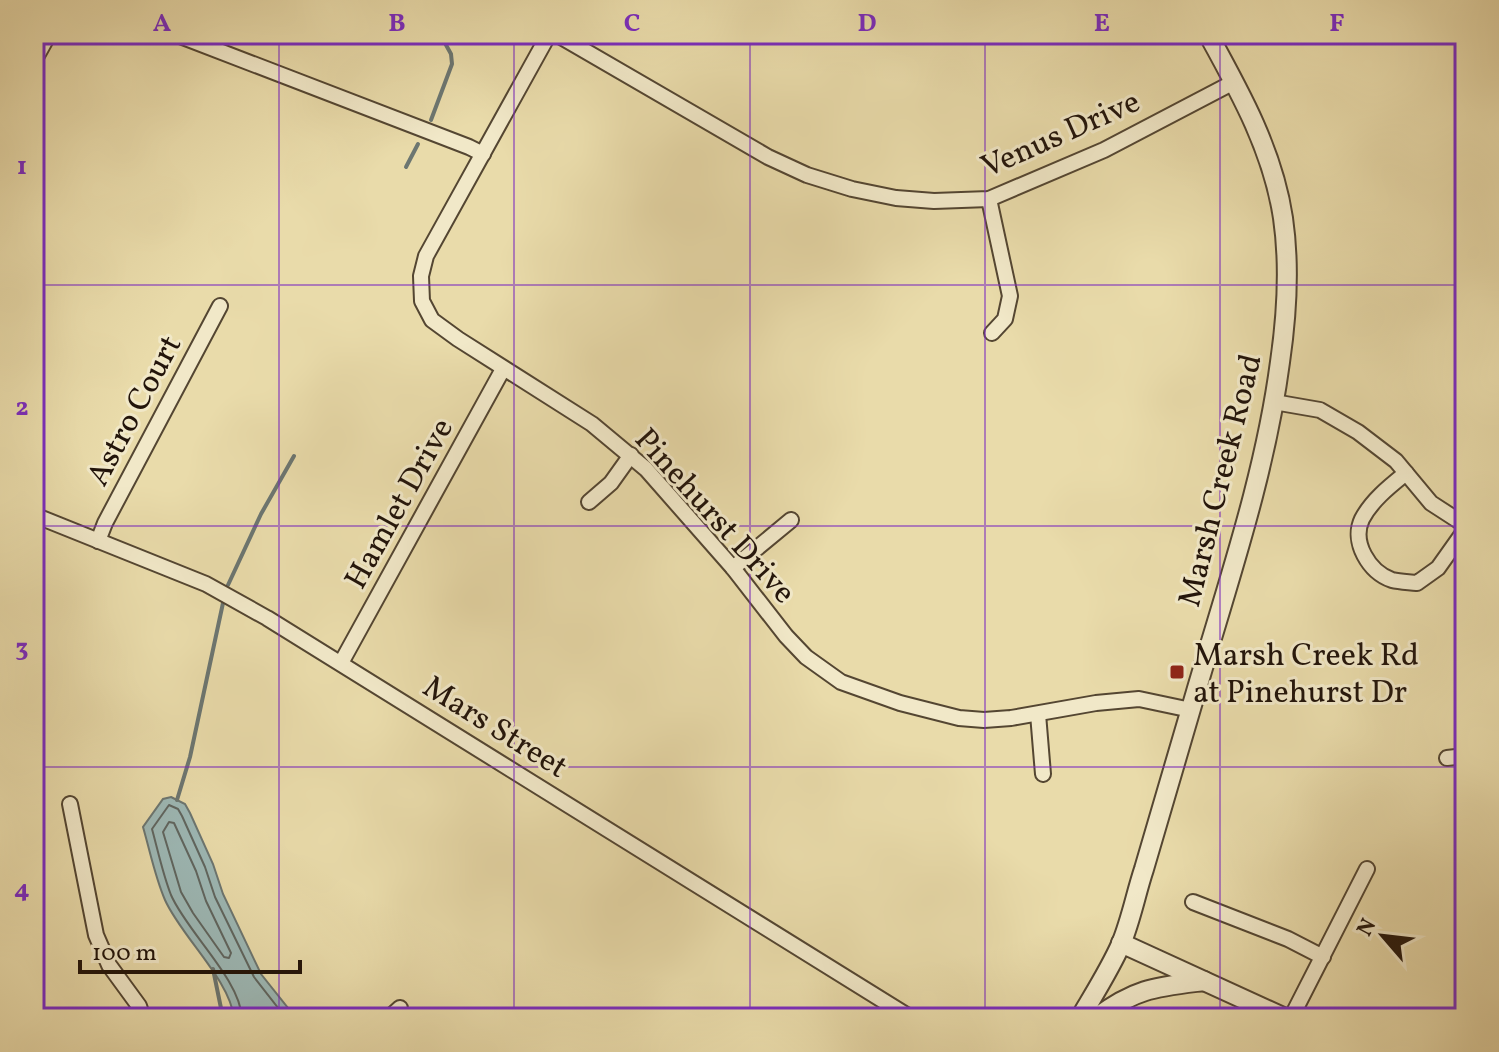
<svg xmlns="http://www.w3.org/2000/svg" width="1499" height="1052" viewBox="0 0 1499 1052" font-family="Vollkorn,serif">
<rect width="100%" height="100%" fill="#e9dbaa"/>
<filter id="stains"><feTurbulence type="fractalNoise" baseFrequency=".0025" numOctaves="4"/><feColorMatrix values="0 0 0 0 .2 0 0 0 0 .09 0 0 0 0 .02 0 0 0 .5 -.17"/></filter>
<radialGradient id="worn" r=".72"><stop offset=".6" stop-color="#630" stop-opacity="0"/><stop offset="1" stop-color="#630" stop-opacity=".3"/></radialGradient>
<path fill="#9db8b5" stroke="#6c7671" stroke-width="2" d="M171,797l14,7 5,9 23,51 10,30 38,80 35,44h-62c-4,-38 -53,-82 -69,-118 -10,-23 -15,-49 -22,-73l20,-28z"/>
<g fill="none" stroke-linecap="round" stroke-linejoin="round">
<g stroke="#606660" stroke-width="2">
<path d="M169,822l5,1 22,48 10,30 25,52 -2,5 -5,-1 -31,-44 -12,-21 -18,-60z"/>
<path d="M242,1018c-2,-39 -55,-86 -71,-123 -8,-20 -13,-44 -19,-66l17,-24 9,4 4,7 23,51 10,30 39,80 32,41"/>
</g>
<g stroke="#6c7671" stroke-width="4">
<path d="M431,120l21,-56 -1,-10 -11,-20"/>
<path d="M406,167l12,-23"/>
<path d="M228,585l33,-71 33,-58"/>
<path d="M177,800l13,-43 33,-154"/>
<path d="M213,969l10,49"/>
</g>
<defs>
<g id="minor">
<path d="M175,34l294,113 14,7"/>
<path d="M549,34l-123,222 -5,20 1,25 10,19 26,19 134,85 54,45 87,99 53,68 20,21 35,25 59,21 59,15 25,2 27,-2 85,-15 43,-4 52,11"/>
<path d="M556,34l212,123 39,18 45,14 44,9 38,3 55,-2 115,-49 130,-68"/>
<path d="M34,61l15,-27"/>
<path d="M989,199l21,97 -5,23 -13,14"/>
<path d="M1274,402l46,8 38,22 38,29 35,42 34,22"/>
<path d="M1406,473c-16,13 -34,27 -44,46 -11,23 7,53 30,61 8,2 17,2 25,3l21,-15 27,-38"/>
<path d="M589,502l22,-19 20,-28"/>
<path d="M34,515l172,69 61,34 644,400"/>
<path d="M98,541l7,-18 115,-217"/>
<path d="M733,568l58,-48"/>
<path d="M341,663l162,-294"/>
<path d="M1038,714l5,60"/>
<path d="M1447,758l18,-2"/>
<path d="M70,804l26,131 13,30 30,41 4,12"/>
<path d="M1193,902l95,37 35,18"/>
<path d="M389,1018l11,-10"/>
<path d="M1291,1018l76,-149"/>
</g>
<g id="tertiary">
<path d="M1121,943l164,75"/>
<path d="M1080,1018c14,-24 30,-49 41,-74 10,-24 15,-51 23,-75 17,-58 34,-116 51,-174 32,-110 70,-219 85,-333 7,-48 10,-96 3,-144 -10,-67 -43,-126 -75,-184"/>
<path d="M1096,1018c40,-30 60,-31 108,-37"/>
</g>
</defs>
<use href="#minor" stroke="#544632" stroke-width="18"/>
<use href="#tertiary" stroke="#544632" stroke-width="22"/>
<use href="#minor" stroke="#f1e8c8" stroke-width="14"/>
<use href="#tertiary" stroke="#f1e8c8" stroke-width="18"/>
</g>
<path fill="none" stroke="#7b2cbf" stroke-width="2" stroke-opacity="0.55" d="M279,34v984M514,34v984M750,34v984M985,34v984M1220,34v984M34,285h1431M34,526h1431M34,767h1431"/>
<rect fill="#8f2418" stroke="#f1e8c8" stroke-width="3" x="1169" y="664" width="16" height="16" rx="4"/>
<g text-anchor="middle" stroke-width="6" stroke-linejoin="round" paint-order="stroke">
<g font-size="32" fill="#22140a" stroke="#f1e8c8">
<text transform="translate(1060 133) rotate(-24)" y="11">Venus Drive</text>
<text transform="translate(133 410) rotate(-62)" y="11">Astro Court</text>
<text transform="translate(1219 480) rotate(-76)" y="11">Marsh Creek Road</text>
<text transform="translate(398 503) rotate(-61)" y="11">Hamlet Drive</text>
<text transform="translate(716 515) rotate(48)" y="11">Pinehurst Drive</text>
<text transform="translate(496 726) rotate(32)" y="11">Mars Street</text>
</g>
<g font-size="32" fill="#22140a" stroke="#f1e8c8" text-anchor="start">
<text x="1193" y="665">Marsh Creek Rd<tspan x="1193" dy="37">at Pinehurst Dr</tspan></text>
</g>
</g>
<rect width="1499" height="1052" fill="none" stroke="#e9dbaa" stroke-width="88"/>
<g transform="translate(1383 936) rotate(298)" stroke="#f1e8c8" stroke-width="6" paint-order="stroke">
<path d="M0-6L14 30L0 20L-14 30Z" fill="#22140a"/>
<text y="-12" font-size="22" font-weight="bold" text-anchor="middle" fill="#22140a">N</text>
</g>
<path d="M80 960v12h220v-12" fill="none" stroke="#22140a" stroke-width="4"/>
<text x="92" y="960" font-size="24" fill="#22140a" stroke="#f1e8c8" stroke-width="6" paint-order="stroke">100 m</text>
<rect x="44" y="44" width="1411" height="964" fill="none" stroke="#7b2cbf" stroke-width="3"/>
<g font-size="26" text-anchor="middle" font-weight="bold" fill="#7b2cbf">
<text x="162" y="31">A</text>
<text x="397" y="31">B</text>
<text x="632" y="31">C</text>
<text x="867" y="31">D</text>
<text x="1102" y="31">E</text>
<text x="1337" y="31">F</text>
<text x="22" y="174">1</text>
<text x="22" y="415">2</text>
<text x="22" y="656">3</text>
<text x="22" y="897">4</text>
</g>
<rect width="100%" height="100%" filter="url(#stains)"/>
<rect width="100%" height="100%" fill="url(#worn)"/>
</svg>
